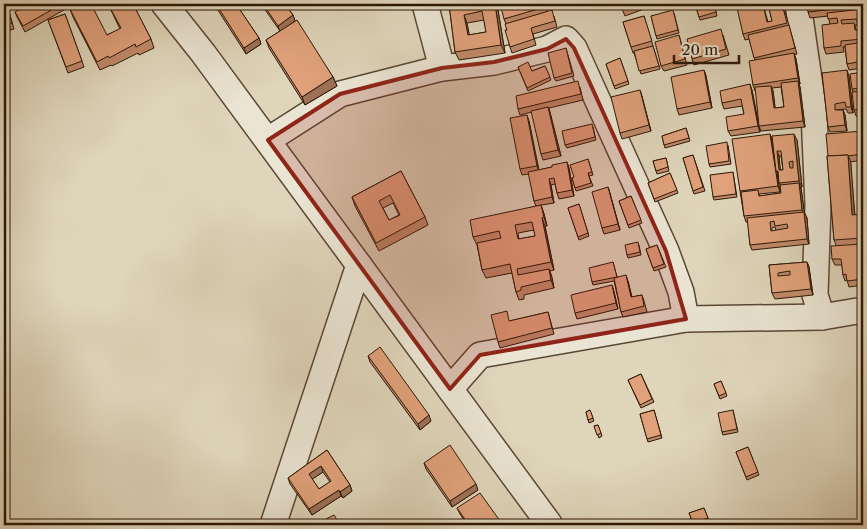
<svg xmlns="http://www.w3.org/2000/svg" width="867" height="529" viewBox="0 0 867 529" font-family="'Libre Caslon Text',serif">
<rect width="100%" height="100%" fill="#dfd5ba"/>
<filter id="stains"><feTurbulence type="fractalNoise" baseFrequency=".004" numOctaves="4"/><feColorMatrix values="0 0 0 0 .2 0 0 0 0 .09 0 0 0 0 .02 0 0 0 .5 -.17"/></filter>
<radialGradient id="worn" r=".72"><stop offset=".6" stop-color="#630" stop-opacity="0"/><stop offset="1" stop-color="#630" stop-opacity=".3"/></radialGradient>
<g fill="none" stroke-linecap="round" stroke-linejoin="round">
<defs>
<g id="minor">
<path d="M164,4l39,49 347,472"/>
<path d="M425,4l17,64"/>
<path d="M798,4l16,109 4,92 -3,90 7,22"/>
<path d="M268,140l72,-46 102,-26 52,-6 53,-13 19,-10 8,9 92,203 15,41 5,27"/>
<path d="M450,389l30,-34 206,-36 136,-2 41,-7"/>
<path d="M273,525l86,-260"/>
</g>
</defs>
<use href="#minor" stroke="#594633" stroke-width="28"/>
<use href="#minor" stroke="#eae4d2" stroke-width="25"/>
</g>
<g fill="#c18a6a" stroke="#2c1706" fill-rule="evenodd">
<path d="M4,4h3l7,25 -10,3z"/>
<path d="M62,4l2,6 -39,22 -8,-15 -2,-5z"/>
<path d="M108,4h25l18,35 3,9 -15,7 -1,-2 -26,13 -1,-1 -11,5 -27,-53 -3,-8 37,26 13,-6z"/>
<path d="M214,4h22l23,34 2,6 -15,10z"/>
<path d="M261,4h24l8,11 2,6 38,56 4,9 -32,19 -36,-57 -3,-8 14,-9z"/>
<path d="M449,4h48l8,49 -46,7 -4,-8zM484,20l2,12 -17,3 -2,-12z"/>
<path d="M545,4l2,8 7,4 3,11 -24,7 3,11 -24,8 -2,-6 -4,-23 -2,-5z"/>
<path d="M620,4h22l2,5 -19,7z"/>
<path d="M695,4h19l3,12 -17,4z"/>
<path d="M737,4h26l5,18 4,-1 -4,-17h15l14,50 -3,1 2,4 4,25h-1l1,3 5,40 -44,4 -2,-5 -3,-35h-1l-2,-6 2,-25 -6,-21 -4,1 -2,-6 -4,-26zM781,87l3,20 -9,1 -2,-17 -1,-3z"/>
<path d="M863,4v64l-14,2 -2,-6 -2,-17h-2l1,5 -18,2 -2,-6 6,-24 -2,-8 -18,2 -2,-6zM855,25h3v5h-2z"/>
<path d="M674,13l5,20 -22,6 -6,-23z"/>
<path d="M65,14l19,53 -16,6 -20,-53z"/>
<path d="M644,16l16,53 -19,5 -7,-21h-1l-10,-31z"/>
<path d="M679,35l8,30 -23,6 -3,-5z"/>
<path d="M723,35l6,20 -35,10 -2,-6z"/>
<path d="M566,48l8,28 -18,5 -2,-3z"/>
<path d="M620,58l9,26 -14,5 -9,-25z"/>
<path d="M545,66l6,14 -23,11 -10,-24 14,4z"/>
<path d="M704,70l2,6 6,32 -33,7 -2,-6z"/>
<path d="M863,72v43l-7,1 -2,-6 -1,-18 -1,-3z"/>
<path d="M822,73l27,3 4,37h-5l-2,-4 -9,1h6l2,5 2,16 -17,1 -2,-5z"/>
<path d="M580,87l3,13 -34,8 12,48 -18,4 -2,-6 -9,-42 -12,3 -2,-6z"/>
<path d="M640,90l11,41 -29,8 -2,-6z"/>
<path d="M752,90l8,42 -29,4 -3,-5 16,-17 -2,-8 -18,3 -2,-6z"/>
<path d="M529,121l10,49 13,-3 15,-5 2,6 5,28 -15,3 -2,-6 -2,-9 -4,1 3,18 -18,3 -2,-5 -5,-27 -7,1 -2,-6z"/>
<path d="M593,127l3,13 -29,8 -2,-3z"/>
<path d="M686,128l4,13 -25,7 -3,-12z"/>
<path d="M863,131v29l-13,2 5,53 8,-1v71l-14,2 -2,-7 -2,1 -2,-6 -1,-10h-7l-3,-6 4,-14 -2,-5 -7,-84z"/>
<path d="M772,136l25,4 5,47h-1l3,25 3,6 2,26 -57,6 -2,-5 -2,-23h-2l-2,-6 -4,-25 32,-51 3,18zM779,156h2l2,14h-3zM777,172l4,15v6l-21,3 -1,-2 21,-2zM775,227l1,3 -4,1v-3z"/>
<path d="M728,145l3,19 -21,3 -1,-3z"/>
<path d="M693,155l12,36 -11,3 -11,-36z"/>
<path d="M666,158l3,13 -12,3 -4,-13z"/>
<path d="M588,159l5,16 -4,1 4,10 -17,5 -4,-13 2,-1z"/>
<path d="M401,171l24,46 3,8 -49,26 -24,-45 -3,-9zM393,203l6,12 -10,5 -6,-12z"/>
<path d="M733,172l4,25 -23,3 -1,-3z"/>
<path d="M670,173l8,20 -23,9 -7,-19z"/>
<path d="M608,187l12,43 -16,4 -2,-6z"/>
<path d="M631,196l11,27 -13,5 -10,-27z"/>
<path d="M579,204l10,32 -10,4 -11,-32z"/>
<path d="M541,205l3,9 3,12h-2l9,44 -4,1 4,17 -30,7v4l-5,1 -3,-8 -4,-19 -26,5 -4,-8 -5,-25 -4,-8zM534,230l1,6 -16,3 -1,-6z"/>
<path d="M639,245l2,10 -13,3 -1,-3z"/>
<path d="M657,245l9,22 -12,4 -8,-22z"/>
<path d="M613,262l4,15 11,4 4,16 10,-2 2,6 3,11 -24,5 -2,-5 -7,-31 -21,4 -1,-3z"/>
<path d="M807,262l2,5 4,28 -38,4 -3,-6 -3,-28z"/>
<path d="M612,285l6,24 -41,10 -2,-6z"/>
<path d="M548,312l6,22 -54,14 -2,-6 12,-21z"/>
<path d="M368,356l63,65 -11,9 -50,-68z"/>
<path d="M641,374l13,28 -13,6 -13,-28z"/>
<path d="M721,381l6,15 -7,3 -6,-15z"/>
<path d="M590,410l4,11 -5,2 -3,-11z"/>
<path d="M654,410l8,28 -14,4 -8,-28z"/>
<path d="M733,410l5,22 -15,3 -1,-3z"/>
<path d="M598,425l4,11 -3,2 -5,-12z"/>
<path d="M748,447l11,28 -12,5 -11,-28z"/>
<path d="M327,450l23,35 2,6 -9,7 -2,-2 -29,19 -22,-31 -2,-6zM323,472l7,10 -11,7 -7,-10z"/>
<path d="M424,463l54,27 -26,17 -26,-38z"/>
<path d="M457,508l46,17h-36l-7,-11z"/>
<path d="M704,508l5,13 -13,4h-2l-5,-12z"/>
</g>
<g fill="#9d7156" stroke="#2c1706">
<path d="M495,4h2l8,49 -4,-8z"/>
<path d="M293,15l2,6 -15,11 -2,-6z"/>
<path d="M464,15l3,8 4,20 -3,-8z"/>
<path d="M259,38l2,6 -15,10 -2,-6z"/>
<path d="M794,53l2,6 4,25 -2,-6z"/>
<path d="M704,70l2,6 6,32 -2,-6z"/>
<path d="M847,70l2,6 4,37 -2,-6z"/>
<path d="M333,77l4,9 -32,19 -3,-8z"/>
<path d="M798,81l2,6 5,40 -2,-6z"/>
<path d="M750,84l2,6 8,42 -2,-6z"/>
<path d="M771,86l2,5 3,23 -2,-6z"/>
<path d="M640,90l2,6 9,35 -2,-6z"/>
<path d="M548,107l2,6 11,43 -3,-6z"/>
<path d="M843,110l2,5 2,16 -2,-6z"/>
<path d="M527,115l2,6 10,51 -2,-6z"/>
<path d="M770,134l2,6 8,52 -2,-6z"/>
<path d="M794,134l3,6 5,47 -3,-6z"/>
<path d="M777,151l2,5 2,20 -2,-6z"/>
<path d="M848,155l3,8 4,60 -3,-8z"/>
<path d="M567,162l2,6 5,28 -2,-6z"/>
<path d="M549,179l2,6 3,18 -2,-6z"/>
<path d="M799,183l2,6 4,27 -3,-6z"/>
<path d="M608,187l2,6 10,37 -2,-6z"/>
<path d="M541,205l3,9 3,12 -3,-9z"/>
<path d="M804,212l3,6 2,26 -2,-5z"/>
<path d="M542,218l3,8 9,44 -3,-8z"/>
<path d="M807,262l2,5 4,28 -2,-6z"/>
<path d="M549,269l3,8 2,11 -3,-8z"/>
<path d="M626,275l2,6 5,22 -2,-6z"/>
<path d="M612,285l2,6 4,18 -2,-6z"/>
<path d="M429,415l2,6 -11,9 -2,-6z"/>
<path d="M321,466l2,6 -12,8 -2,-6z"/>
<path d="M476,484l2,6 -26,17 -2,-6z"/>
<path d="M350,485l2,6 -9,7 -3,-6z"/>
<path d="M339,490l2,6 -29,19 -3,-6z"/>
</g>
<g fill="#e0a17b" stroke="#2c1706" fill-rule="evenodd">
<path d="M4,4h2l6,19 -8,3z"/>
<path d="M28,4h34l-39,22 -8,-14z"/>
<path d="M79,4h12l16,31 14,-7 -13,-24h25l18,35 -15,8 -1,-3 -26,14 -1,-2 -11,6 -27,-53z"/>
<path d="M216,4h20l23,34 -15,10z"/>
<path d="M263,4h22l8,11 -15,11z"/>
<path d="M449,4h46l6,41 -46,7zM482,11l4,21 -18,3 -4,-20z"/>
<path d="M500,4h44l1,3 -41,12z"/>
<path d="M620,4h20l-18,6z"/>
<path d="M695,4h18l3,8 -17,5z"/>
<path d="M757,4h6l4,18 5,-1 -4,-17h14l5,19 -44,11 -6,-26z"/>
<path d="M807,4h56v2l-55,6z"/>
<path d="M863,9v30l-22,2v5l-17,2 -2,-23 16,-2 -1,-5 -9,1 -1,-6zM857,19l1,11h-3l-1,-7 -12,1 -1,-4z"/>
<path d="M552,10l3,11 -24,7 3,11 -24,8 -5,-17h2l-2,-6z"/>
<path d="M673,10l5,20 -22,6 -5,-20z"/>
<path d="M65,14l17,47 -16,6 -18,-47z"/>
<path d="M644,16l8,25 -21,6 -8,-25z"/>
<path d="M297,20l36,57 -31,20 -36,-57z"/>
<path d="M789,25l6,23 -41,10 -6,-23z"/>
<path d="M721,29l5,20 -34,10 -5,-20z"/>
<path d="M679,35l6,24 -24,7 -6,-24z"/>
<path d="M863,42v19l-16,3 -2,-19z"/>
<path d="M653,46l6,20 -20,5 -5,-20z"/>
<path d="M566,48l6,25 -18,5 -6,-25z"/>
<path d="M794,53l4,25 -45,7 -4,-24z"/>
<path d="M620,58l8,23 -14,5 -8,-22z"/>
<path d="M528,62l4,9 13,-5 5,11 -23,11 -9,-21z"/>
<path d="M704,70l6,32 -33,7 -6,-32z"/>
<path d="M847,70l4,37h-5l-1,-5 -10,2v6h8l2,15 -17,2 -6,-54z"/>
<path d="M863,72v16l-11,1 -2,-15z"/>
<path d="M578,81l3,13 -63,15 -2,-13z"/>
<path d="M798,81l5,40 -44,5 -4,-39 16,-1 3,22 10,-1 -3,-24z"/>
<path d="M750,84l8,42 -30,5 -2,-14 18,-3 -3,-15 -19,4 -2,-12z"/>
<path d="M640,90l9,35 -29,8 -9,-36z"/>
<path d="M863,91v18l-9,1 -2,-18z"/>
<path d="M548,107l10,43 -17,4 -10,-43z"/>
<path d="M527,115l10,51 -17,3 -10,-51z"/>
<path d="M592,124l3,13 -30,8 -3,-14z"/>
<path d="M686,128l3,10 -25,7 -2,-9z"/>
<path d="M863,131v23l-15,2v-1l-20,1 -2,-22z"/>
<path d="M770,134l8,52 -38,5 -8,-52z"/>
<path d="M794,134l5,47 -20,2 -1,-12h-2l-4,-35zM777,151h4l2,19h-4zM793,161v7h-3l-1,-6z"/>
<path d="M727,142l2,19 -20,3 -3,-18z"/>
<path d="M693,155l10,32 -10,4 -10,-33z"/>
<path d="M848,155l4,60 11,-1v24l-29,2 -7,-84z"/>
<path d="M666,158l2,9 -12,4 -3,-10z"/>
<path d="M588,159l4,13 -4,1 3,10 -16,5 -3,-10 2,-1 -4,-12z"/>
<path d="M567,162l5,28 -15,3 -3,-15 -5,1 3,18 -18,4 -6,-29 24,-5v-2z"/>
<path d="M401,171l24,46 -49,26 -24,-46zM390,195l10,20 -11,5 -10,-19z"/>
<path d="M733,172l3,22 -23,3 -3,-22z"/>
<path d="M670,173l7,17 -23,9 -6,-16z"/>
<path d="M799,183l3,27 -58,6 -3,-24 17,-2 1,6 22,-3 -1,-8z"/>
<path d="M608,187l10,37 -16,4 -10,-36z"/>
<path d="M631,196l10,24 -13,5 -9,-24z"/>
<path d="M579,204l9,29 -10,4 -10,-29z"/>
<path d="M541,205l3,12 -2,1 9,44 -34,7 1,6 31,-6 2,11 -30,7v3l-5,2 -6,-28 -28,6 -5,-27 24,-5 -2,-7 -26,6 -3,-17zM532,222l3,14 -17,3 -3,-14z"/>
<path d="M804,212l3,27 -57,6 -3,-27zM774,221l1,5 12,-2 1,4 -17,3 -1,-9z"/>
<path d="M638,242l2,10 -13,3 -2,-10z"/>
<path d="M863,244v35l-16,2 -1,-7 -3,1 -2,-16h-9l-1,-13z"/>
<path d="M657,245l7,19 -11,4 -7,-19z"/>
<path d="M613,262l4,15 -25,5 -3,-14z"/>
<path d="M807,262l4,27 -39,4 -3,-28zM790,271v4l-12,1v-3z"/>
<path d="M626,275l5,22 11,-2 2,11 -23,6 -7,-34z"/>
<path d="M612,285l4,18 -41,10 -4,-18z"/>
<path d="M507,311l2,10 39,-9 4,16 -54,14 -7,-27z"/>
<path d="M380,347l49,68 -11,9 -50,-68z"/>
<path d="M641,374l11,25 -12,6 -12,-25z"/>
<path d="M721,381l5,12 -7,3 -5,-12z"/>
<path d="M590,410l3,8 -5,2 -2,-8z"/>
<path d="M654,410l7,25 -14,4 -7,-25z"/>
<path d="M733,410l4,19 -15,3 -4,-19z"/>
<path d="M598,425l3,8 -4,2 -3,-9z"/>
<path d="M450,445l26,39 -26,17 -26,-38z"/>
<path d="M748,447l10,25 -12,5 -10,-25z"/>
<path d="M327,450l23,35 -10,7 -1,-2 -30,19 -21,-31zM321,466l10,15 -12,8 -10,-15z"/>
<path d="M480,493l23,32h-34l-12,-17z"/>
<path d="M704,508l4,10 -15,5 -4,-10z"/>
<path d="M334,515l6,10h-20l-2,-2z"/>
</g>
<path fill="#8f2418" fill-opacity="0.2" stroke="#8f2418" stroke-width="4" stroke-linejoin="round" d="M566,39l8,9 92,203 20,68 -206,36 -30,34 -182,-249 72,-46 102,-26 52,-6 53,-13z"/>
<rect width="867" height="529" fill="none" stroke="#dfd5ba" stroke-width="20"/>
<rect x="5" y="5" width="857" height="519" fill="none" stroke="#2c1706" stroke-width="2.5"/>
<rect x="10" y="10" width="847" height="509" fill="none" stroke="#2c1706"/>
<path d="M674 55v8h65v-8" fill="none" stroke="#2c1706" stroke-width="2.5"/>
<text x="682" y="55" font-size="15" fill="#2c1706" stroke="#eae4d2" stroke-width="4" paint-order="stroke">20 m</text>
<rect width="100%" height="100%" filter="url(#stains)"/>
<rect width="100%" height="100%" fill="url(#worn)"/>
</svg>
